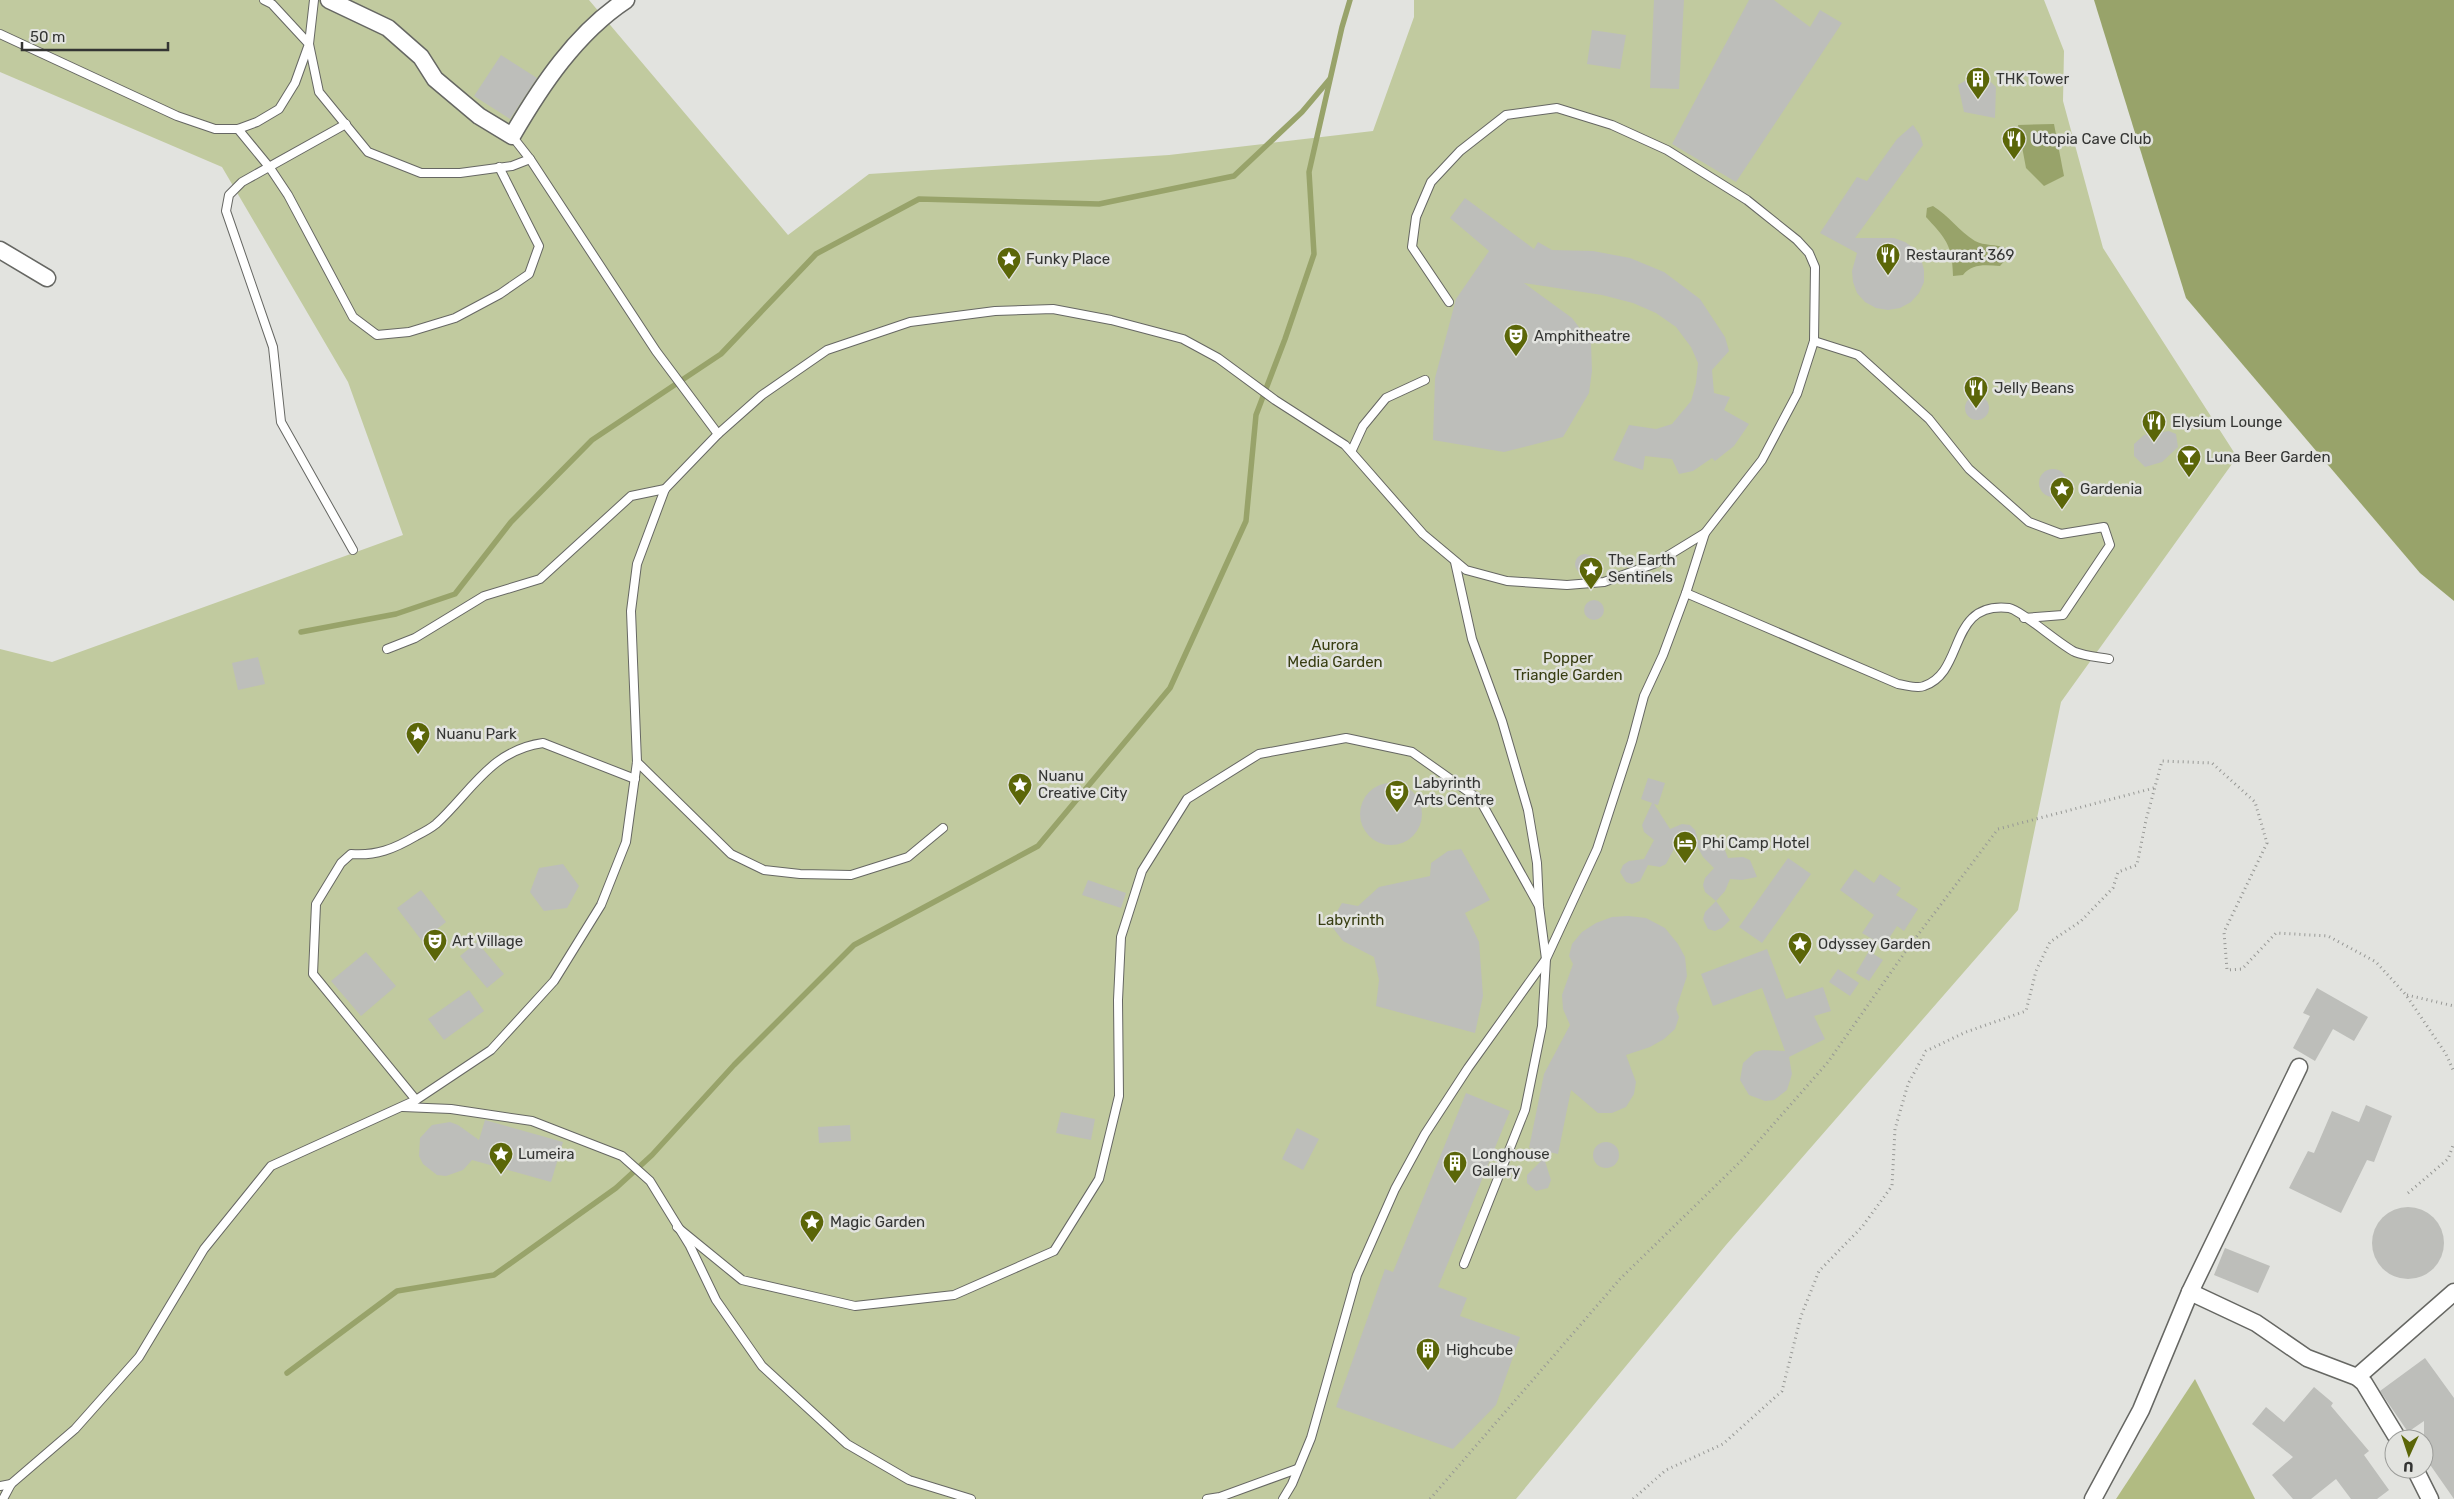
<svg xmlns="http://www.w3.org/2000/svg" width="2454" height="1499" viewBox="0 0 2454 1499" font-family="Rubik,sans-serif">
<rect width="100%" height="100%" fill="#e2e3df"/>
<path fill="#c1ca9f" d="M0,0h589l199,235 81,-61 300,-19 204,-24 41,-114v-17h630l20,51 -1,50 40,147 134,209 -176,245 -43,208 -292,335 -210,254h-1516v-850l52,13 351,-127 -55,-153 -126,-215 -222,-95z"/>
<path fill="#b1bb82" d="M2195,1379l60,120h-139z"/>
<g fill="#98a36a">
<path d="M2094,0h360v601l-34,-28 -234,-275z"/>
<path d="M2054,124l10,52 -20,10 -18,-18 -8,-43z"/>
<path d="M1933,206c16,10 26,25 42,35 9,5 21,3 31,7l1,10 -7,8c-14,-1 -28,-3 -37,9l-10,1c-1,-31 -6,-36 -27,-59l1,-9z"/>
</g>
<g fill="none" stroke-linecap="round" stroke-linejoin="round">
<g stroke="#98a36a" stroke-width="5.5">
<path d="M301,632l95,-18 59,-20 56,-72 81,-82 129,-86 95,-100 103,-55 180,5 135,-28 68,-64 27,-32"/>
<path d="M287,1373l110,-82 97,-16 122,-87 36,-33 82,-90 120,-120 184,-99 132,-158 76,-167 10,-106 29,-76 29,-85 -5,-82 33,-145 8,-27"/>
</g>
</g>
<g fill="#bdbeba">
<path d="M1654,0h30l-5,89 -29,-1z"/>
<path d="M1749,0h25l36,27 10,-17 22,13 -106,159 -64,-38z"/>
<path d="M1592,30l34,5 -6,34 -33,-5z"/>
<path d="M501,55l36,23 -27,41 -36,-23z"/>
<path d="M1980,72l16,15 -1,31 -31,-6 -6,-27z"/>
<path d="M1913,125l7,10 3,10 -68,93h39l11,4 10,7 6,10 3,11v12l-5,11 -8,9 -11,6 -12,2 -12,-2 -11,-6 -8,-9 -4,-11 -1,-11 5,-18 -37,-20 37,-56 10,4 30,-42z"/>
<path d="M1465,198l69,51 4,-7 14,8 41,1 37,7 34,14 36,27 25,38 4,14 -17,19 2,23 16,4 -6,13 25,14 -15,22 -19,15 -3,-3 -19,13 -14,3 -7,-15 -27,-3 -2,14 -30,-10 16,-35 27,4 16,-5 19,-23 5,-18 2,-20 -7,-16 -15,-20 -20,-14 -23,-10 -31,-8 -78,-12 48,35 19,25 1,28 -3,22 -26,44 -59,15 -71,-12 2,-62 21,-79 33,-48 -39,-33z"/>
<circle cx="1977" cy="408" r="12"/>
<path d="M2169,431l7,3 2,13 -16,15 -17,5 -11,-11v-12l10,-9z"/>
<circle cx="2053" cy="483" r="14"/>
<circle cx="1585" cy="564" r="10"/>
<circle cx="1594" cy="610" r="10"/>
<path d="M258,657l7,27 -27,6 -6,-27z"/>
<path d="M1648,778l17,5 -7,22 -4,-1 16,25 12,-5 8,1 5,5 3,10h20l5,5 5,13 15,-1 7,3 7,17 -15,3 -12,-1 -5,12 -9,10 -11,-9 -2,-7 2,-7 9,-10 -11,-11 -6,-11 -23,3 -8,15 -6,3 -12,-2 -8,16 -8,3 -6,-2 -6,-10 3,-7 6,-4 15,-2 10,-19 -10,-8 -2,-7 10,-22 -11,-4z"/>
<circle cx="1391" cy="814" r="31"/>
<path d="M1461,849l29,51 -25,13 14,29 4,54 -8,37 -99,-27 3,-26 -5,-23 -31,-16 -10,-13 2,-13 7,-12 16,3 21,-19 51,-11 1,-13 17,-12z"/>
<path d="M1788,858l23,16 -49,69 -23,-16z"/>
<path d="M563,864l16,22 -12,22 -23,3 -14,-19 9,-24z"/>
<path d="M1855,869l19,14 6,-9 21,14 -5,7 22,14 -14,22 -7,-5 -13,20 -22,-13 12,-18 -34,-25z"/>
<path d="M1088,880l38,13 -5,15 -39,-13z"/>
<path d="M421,890l25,32 -24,19 -25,-33z"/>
<path d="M1716,901l14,19 -8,8 -7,3 -7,-2 -5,-10 2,-7z"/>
<path d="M1628,916l18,2 19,10 13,16 7,13 2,19 -11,33 3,8 -4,12 -11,10 -14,8 -24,8 10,27 -2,12 -8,13 -14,6h-14l-27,-23 -13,64 -29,-6 15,-74 26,-49 -7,-16 -1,-14 11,-31 -4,-8 3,-12 10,-12 14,-9 16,-6z"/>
<path d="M477,942l27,32 -17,14 -27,-32z"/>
<path d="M1767,949l19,50 37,-12 8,24 -17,5 11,23 -36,18 3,17 -5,16 -13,10 -9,1 -16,-6 -9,-15 3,-17 12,-11 8,-2 22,1 -23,-63 -49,18 -12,-32z"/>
<path d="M1869,951l14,9 -14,21 -13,-8z"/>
<path d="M366,952l30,34 -35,30 -30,-35z"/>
<path d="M1838,969l21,14 -9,13 -21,-14z"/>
<path d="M2317,988l51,29 -14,24 -21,-12 -18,32 -22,-13 17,-32 -7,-3z"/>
<path d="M469,990l15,21 -40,29 -16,-21z"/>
<path d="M1466,1093l44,18 -72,176 29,11 -7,18 60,21 -24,68 -43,44 -117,-42 49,-138 8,3z"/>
<path d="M2366,1105l26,11 -18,46 -7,-2 -26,53 -52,-25 19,-37 6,2 18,-42 27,11z"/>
<path d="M1061,1112l34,7 -4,21 -35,-7z"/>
<path d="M485,1120l78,22 -12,40 -79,-22 -9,10 -17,6 -9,-1 -14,-11 -4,-8 1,-18 12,-13 18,-3 8,3 21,15z"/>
<path d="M850,1125l1,16 -32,2 -1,-16z"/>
<path d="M1297,1128l22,11 -16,31 -21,-11z"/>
<circle cx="1606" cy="1155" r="13"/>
<path d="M1544,1158l7,22 -3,8 -12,3 -9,-8v-8z"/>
<circle cx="2408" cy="1243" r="36"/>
<path d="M2225,1248l45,18 -12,27 -44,-18z"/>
<path d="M2425,1358l29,40v101l-30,-43v-35l-16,11 -28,-41z"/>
<path d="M2314,1387l19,16 -2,3 38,45 -5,4 25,35 -12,9h-26l-15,-20 -25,20h-18l-21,-24 21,-18 -41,-33 14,-17 18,15z"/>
</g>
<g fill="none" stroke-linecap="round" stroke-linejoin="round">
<defs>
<g id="service">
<path d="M314,0l-5,44 10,48 49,60 53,21h39l52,-7 18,-7"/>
<path d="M0,34l177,82 38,13h23l19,-7 22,-13 16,-26 14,-39 -37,-40 -8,-4"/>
<path d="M346,124l-104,58 -13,13 -3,16 47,136 8,75 72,128"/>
<path d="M238,129l32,39 18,27 65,122 24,18 32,-3 46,-14 45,-24 29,-20 10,-28 -40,-79"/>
<path d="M512,136l18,23 126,192 62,83"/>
<path d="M1814,341l44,14 71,64 40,50 60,53 32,12 43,-7 6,18 -47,70 -39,3"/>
<path d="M1352,450l11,-24 23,-28 39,-18"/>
<path d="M1455,562l17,77 30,82 26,89 9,53 2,43 7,53 -4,67 -17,84 -61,154"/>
<path d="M1686,593l212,91c8,1 19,5 26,2 42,-14 23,-85 85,-78 12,2 51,37 66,44 10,4 23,5 34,7"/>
<path d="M387,649l28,-11 69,-42 56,-17 91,-83 34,-7"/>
<path d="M637,762l94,92 33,16 36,4 51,1 57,-18 35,-29"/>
<path d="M416,1100l-103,-126 3,-70 25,-41 10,-9c25,2 43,-5 65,-18 6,-3 14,-7 20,-12 35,-32 55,-74 107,-81l92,36"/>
<path d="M403,1107l48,2 81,12 90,35 28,25 40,65 26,54 46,66 85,78 62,36 62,19"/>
<path d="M677,1227l65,53 113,26 99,-11 100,-44 45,-72 20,-83 -1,-96 3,-63 21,-66 45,-72 72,-45 87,-16 66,14 68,48 59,106"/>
<path d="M0,1486l11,-2"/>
<path d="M3,1499l8,-15 64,-55 64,-72 65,-108 67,-83 145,-66 75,-50 63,-69 47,-76 25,-63 11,-80 -6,-151 6,-47 28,-75 53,-55 44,-39 65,-45 83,-28 85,-11 58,-2 58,11 72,19 35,19 57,42 70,45 78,89 43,36 41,11 60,4 37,-3 52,-19 49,-30"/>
<path d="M1207,1499l13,-2 77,-28"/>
<path d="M1283,1499l9,-15 19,-46 46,-163 38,-86 30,-55 43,-66 78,-109 51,-110 35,-108 12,-45 19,-41 23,-62 19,-60 57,-73 35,-66 17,-53 1,-74 -6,-14 -12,-13 -50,-40 -80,-50 -55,-25 -55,-17 -51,7 -46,36 -29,31 -15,35 -4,30 37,55"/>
</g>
<g id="minor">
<path d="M329,0l59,28 33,29 14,22 44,37 33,20c29,-50 64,-103 114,-136"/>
<path d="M0,250l47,28"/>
<path d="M2190,1292l66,31 51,35 50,19 7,6 34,56"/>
<path d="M2357,1377l97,-85"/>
<path d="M2415,1469l15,30"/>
<path d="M2093,1499l48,-89 49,-118 109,-225"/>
</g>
</defs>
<use href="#service" stroke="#666763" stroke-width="10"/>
<use href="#minor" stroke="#666763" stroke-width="19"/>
<g stroke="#979895" stroke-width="3" stroke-dasharray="1 4" stroke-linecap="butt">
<path d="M2407,995l47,11"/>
<path d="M2408,1193l40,-34 6,-16"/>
<path d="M1430,1499l190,-220 122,-119 86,-98 80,-114 90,-119 156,-41"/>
<path d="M1633,1499l33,-29 57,-26 59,-53 19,-75 18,-45 43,-44 30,-41 3,-57 13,-45 18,-33 40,-19 60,-21 10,-40 14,-29 31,-21 32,-33 5,-16 19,-7 9,-45 16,-59 50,2 43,39 12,41 -43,89 3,38 15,-1 34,-36 52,3 48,26 30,33 40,59 8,18"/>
</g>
<use href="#service" stroke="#fff" stroke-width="8"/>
<use href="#minor" stroke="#fff" stroke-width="16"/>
</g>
<defs>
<symbol id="building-pin" viewBox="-11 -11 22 30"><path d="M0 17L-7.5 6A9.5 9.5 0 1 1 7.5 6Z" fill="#5b6608" stroke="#e2e3df"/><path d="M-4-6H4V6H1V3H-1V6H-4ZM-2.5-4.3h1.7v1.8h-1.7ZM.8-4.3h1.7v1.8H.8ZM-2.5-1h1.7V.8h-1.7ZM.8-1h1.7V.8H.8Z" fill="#fff"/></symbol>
<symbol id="restaurant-pin" viewBox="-11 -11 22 30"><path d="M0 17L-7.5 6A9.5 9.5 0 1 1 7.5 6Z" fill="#5b6608" stroke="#e2e3df"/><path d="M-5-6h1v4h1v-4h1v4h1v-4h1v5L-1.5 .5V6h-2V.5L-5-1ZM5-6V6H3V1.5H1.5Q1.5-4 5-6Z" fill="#fff"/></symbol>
<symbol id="sight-pin" viewBox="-11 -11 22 30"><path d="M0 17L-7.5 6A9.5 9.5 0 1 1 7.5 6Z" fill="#5b6608" stroke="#e2e3df"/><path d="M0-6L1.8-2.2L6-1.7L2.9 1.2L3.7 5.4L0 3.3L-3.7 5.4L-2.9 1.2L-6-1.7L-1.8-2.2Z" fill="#fff"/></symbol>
<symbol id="theatre-pin" viewBox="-11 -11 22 30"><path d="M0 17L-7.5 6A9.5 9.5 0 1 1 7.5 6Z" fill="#5b6608" stroke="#e2e3df"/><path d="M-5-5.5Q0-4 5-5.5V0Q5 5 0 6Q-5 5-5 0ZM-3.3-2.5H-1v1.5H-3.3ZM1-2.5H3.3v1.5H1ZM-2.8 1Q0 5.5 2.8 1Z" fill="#fff"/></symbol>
<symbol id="bar-pin" viewBox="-11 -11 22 30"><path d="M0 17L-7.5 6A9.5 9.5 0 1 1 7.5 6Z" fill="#5b6608" stroke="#e2e3df"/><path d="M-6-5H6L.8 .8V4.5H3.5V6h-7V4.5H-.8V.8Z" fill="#fff"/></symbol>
<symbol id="hotel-pin" viewBox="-11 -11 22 30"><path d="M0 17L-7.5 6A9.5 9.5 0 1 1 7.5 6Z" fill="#5b6608" stroke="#e2e3df"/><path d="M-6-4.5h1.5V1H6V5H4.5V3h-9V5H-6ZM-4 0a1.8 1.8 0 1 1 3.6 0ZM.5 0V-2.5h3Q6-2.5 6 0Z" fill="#fff"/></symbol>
</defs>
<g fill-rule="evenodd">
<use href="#building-pin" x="1964" y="65" width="28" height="38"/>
<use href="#restaurant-pin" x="2000" y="125" width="28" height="38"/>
<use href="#restaurant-pin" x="1874" y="241" width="28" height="38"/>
<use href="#sight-pin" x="995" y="245" width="28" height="38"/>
<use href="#theatre-pin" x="1502" y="322" width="28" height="38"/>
<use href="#restaurant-pin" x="1962" y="374" width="28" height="38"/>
<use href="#restaurant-pin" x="2140" y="408" width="28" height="38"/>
<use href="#bar-pin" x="2175" y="443" width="28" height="38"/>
<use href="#sight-pin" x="2048" y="475" width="28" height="38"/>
<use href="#sight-pin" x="1577" y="555" width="28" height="38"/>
<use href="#sight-pin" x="404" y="720" width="28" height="38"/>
<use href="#sight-pin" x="1006" y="771" width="28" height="38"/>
<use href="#theatre-pin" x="1383" y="778" width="28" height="38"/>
<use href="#hotel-pin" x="1671" y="829" width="28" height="38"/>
<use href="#theatre-pin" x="421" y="927" width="28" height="38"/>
<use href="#sight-pin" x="1786" y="930" width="28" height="38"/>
<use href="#sight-pin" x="487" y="1140" width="28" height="38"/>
<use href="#building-pin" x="1441" y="1149" width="28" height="38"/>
<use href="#sight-pin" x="798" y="1208" width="28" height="38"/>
<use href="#building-pin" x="1414" y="1336" width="28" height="38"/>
</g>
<g text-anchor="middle" stroke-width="5" stroke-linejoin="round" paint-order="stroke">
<g font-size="15" fill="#343533" stroke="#e2e3df" text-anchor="start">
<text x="1996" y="84">THK Tower</text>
<text x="2032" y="144">Utopia Cave Club</text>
<text x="1906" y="260">Restaurant 369</text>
<text x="1026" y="264">Funky Place</text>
<text x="1534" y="341">Amphitheatre</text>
<text x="1994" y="393">Jelly Beans</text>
<text x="2172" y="427">Elysium Lounge</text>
<text x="2206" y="462">Luna Beer Garden</text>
<text x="2080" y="494">Gardenia</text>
<text x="1608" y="565">The Earth<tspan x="1608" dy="17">Sentinels</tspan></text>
<text x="436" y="739">Nuanu Park</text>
<text x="1038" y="781">Nuanu<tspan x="1038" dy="17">Creative City</tspan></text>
<text x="1414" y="788">Labyrinth<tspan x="1414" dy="17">Arts Centre</tspan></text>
<text x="1702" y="848">Phi Camp Hotel</text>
<text x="452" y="946">Art Village</text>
<text x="1818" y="949">Odyssey Garden</text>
<text x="518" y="1159">Lumeira</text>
<text x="1472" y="1159">Longhouse<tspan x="1472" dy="17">Gallery</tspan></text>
<text x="830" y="1227">Magic Garden</text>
<text x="1446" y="1355">Highcube</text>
</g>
<g font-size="15" fill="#383e12" stroke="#e2e3df">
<text x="1335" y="650">Aurora<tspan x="1335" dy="17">Media Garden</tspan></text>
<text x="1568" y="663">Popper<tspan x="1568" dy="17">Triangle Garden</tspan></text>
<text x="1351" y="925">Labyrinth</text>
</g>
</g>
<g transform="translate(2409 1454) rotate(183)"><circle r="24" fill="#e2e3df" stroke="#9c9d9a"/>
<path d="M0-4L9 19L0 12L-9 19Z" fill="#5b6608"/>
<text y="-8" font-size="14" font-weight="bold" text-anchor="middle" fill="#343533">U</text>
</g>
<path d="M22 42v8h146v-8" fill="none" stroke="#343533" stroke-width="2.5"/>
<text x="30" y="42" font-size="15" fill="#343533" stroke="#e2e3df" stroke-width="4" paint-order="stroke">50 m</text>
</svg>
